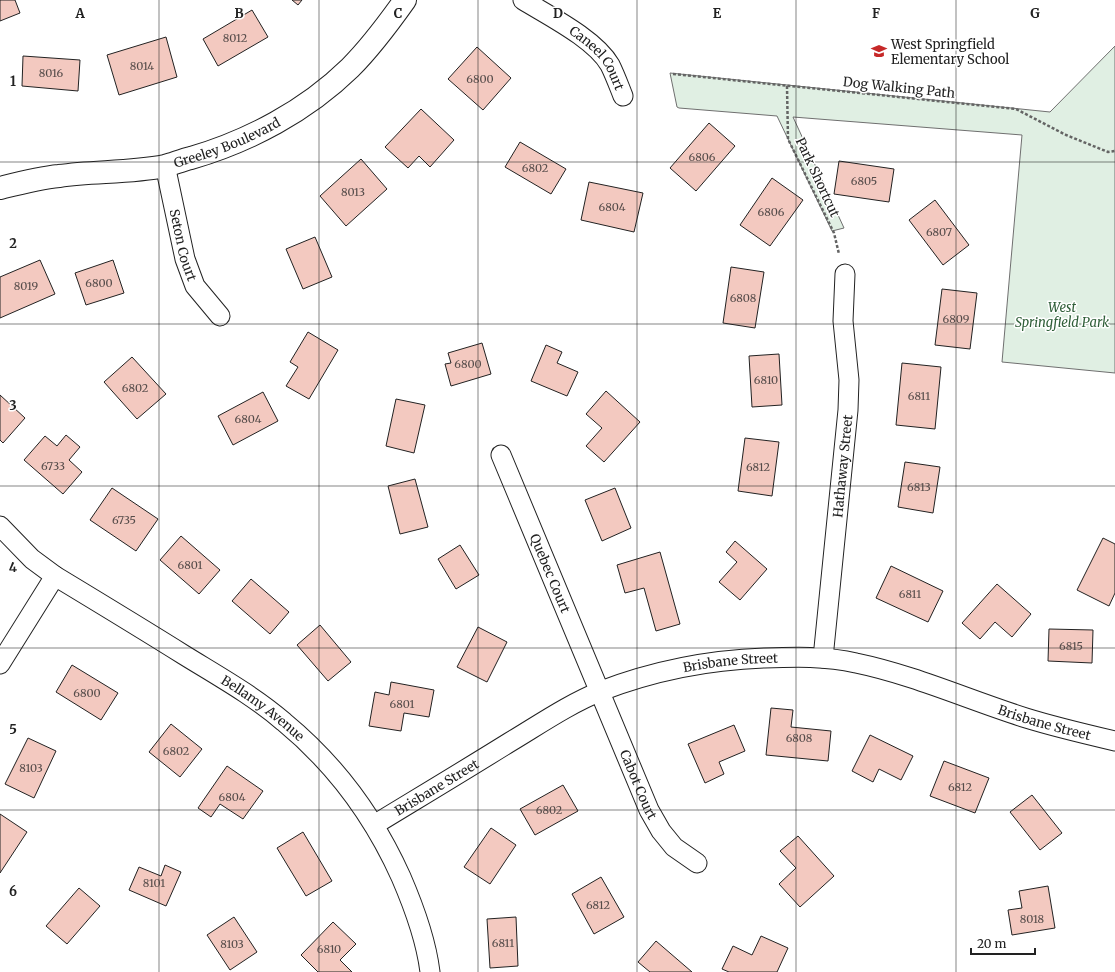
<svg xmlns="http://www.w3.org/2000/svg" width="1115" height="972" viewBox="0 0 1115 972" font-family="Merriweather,serif">
<rect width="100%" height="100%" fill="#fff"/>
<path fill="#e0efe3" stroke="#6f6f6f" d="M1115,46v327l-113,-11 20,-227 -229,-18 51,111 -12,3 -55,-115 -98,-8 -2,-1 -7,-34 380,39z"/>
<g fill="#f3c9c0" stroke="#222">
<path d="M0,0h15l5,13 -20,8z"/>
<path d="M292,0h10l-4,5z"/>
<path d="M252,10l16,27 -50,29 -15,-27z"/>
<path d="M166,37l11,40 -58,18 -12,-40z"/>
<path d="M477,47l34,31 -28,32 -35,-31z"/>
<path d="M23,56l57,4 -2,31 -56,-5z"/>
<path d="M421,109l33,31 -24,27 -11,-11 -11,12 -23,-21z"/>
<path d="M709,123l26,23 -39,45 -26,-23z"/>
<path d="M520,142l46,27 -15,25 -46,-27z"/>
<path d="M361,159l26,30 -41,37 -26,-30z"/>
<path d="M839,161l55,8 -5,33 -55,-8z"/>
<path d="M772,178l31,22 -33,46 -30,-21z"/>
<path d="M589,182l54,11 -9,39 -53,-12z"/>
<path d="M935,200l34,45 -26,20 -34,-45z"/>
<path d="M315,237l17,40 -29,12 -17,-40z"/>
<path d="M40,260l15,34 -55,24v-41z"/>
<path d="M113,260l11,33 -38,12 -11,-32z"/>
<path d="M731,267l33,5 -9,56 -32,-5z"/>
<path d="M942,289l35,4 -7,56 -35,-4z"/>
<path d="M308,332l30,18 -29,49 -23,-13 12,-19 -8,-5z"/>
<path d="M482,343l9,31 -40,12 -6,-22 6,-1 -3,-10z"/>
<path d="M546,345l16,7 -5,11 21,9 -11,24 -36,-15z"/>
<path d="M779,354l3,51 -30,2 -3,-51z"/>
<path d="M132,357l34,37 -29,25 -33,-37z"/>
<path d="M902,363l39,4 -6,62 -39,-4z"/>
<path d="M606,391l34,31 -36,40 -18,-16 16,-18 -16,-14z"/>
<path d="M263,392l15,29 -45,24 -15,-29z"/>
<path d="M0,395l25,23 -22,25 -3,-3z"/>
<path d="M396,399l29,6 -11,48 -28,-7z"/>
<path d="M66,435l14,12 -11,13 13,12 -19,22 -39,-34 21,-24 12,10z"/>
<path d="M745,438l34,4 -7,54 -34,-5z"/>
<path d="M905,462l35,5 -7,46 -35,-6z"/>
<path d="M415,479l13,48 -28,7 -12,-48z"/>
<path d="M112,488l46,31 -22,32 -46,-31z"/>
<path d="M615,488l16,40 -29,13 -17,-41z"/>
<path d="M181,536l39,34 -21,24 -39,-34z"/>
<path d="M1103,538l12,6v49l-6,13 -32,-16z"/>
<path d="M735,541l32,28 -27,31 -21,-18 18,-20 -11,-10z"/>
<path d="M460,545l19,30 -23,14 -18,-30z"/>
<path d="M660,552l20,72 -24,7 -12,-43 -19,5 -8,-28z"/>
<path d="M891,566l52,25 -15,31 -52,-24z"/>
<path d="M251,579l38,33 -19,22 -38,-33z"/>
<path d="M997,584l34,30 -19,23 -17,-15 -15,17 -18,-16z"/>
<path d="M320,625l31,37 -23,19 -31,-36z"/>
<path d="M478,627l29,15 -20,40 -30,-15z"/>
<path d="M1049,629l44,1 -1,33 -44,-2z"/>
<path d="M72,665l46,28 -17,27 -45,-28z"/>
<path d="M391,682l43,8 -5,27 -25,-4 -3,18 -32,-5 6,-34 14,3z"/>
<path d="M771,708l22,2 -2,17 40,4 -3,30 -62,-6z"/>
<path d="M171,724l31,25 -22,28 -31,-25z"/>
<path d="M734,725l11,26 -26,11 5,12 -19,9 -17,-39z"/>
<path d="M870,735l43,21 -12,24 -22,-11 -6,13 -21,-11z"/>
<path d="M28,738l28,13 -22,47 -29,-14z"/>
<path d="M944,761l45,17 -14,35 -45,-17z"/>
<path d="M227,766l36,25 -20,28 -23,-15 -9,13 -13,-9z"/>
<path d="M563,785l15,26 -43,24 -15,-26z"/>
<path d="M1032,795l30,38 -22,17 -30,-38z"/>
<path d="M0,814l27,18 -27,41z"/>
<path d="M491,828l25,17 -26,39 -26,-17z"/>
<path d="M303,832l29,49 -26,15 -29,-48z"/>
<path d="M798,836l36,40 -34,31 -21,-23 17,-16 -16,-17z"/>
<path d="M165,865l16,7 -15,34 -37,-16 10,-23 22,9z"/>
<path d="M601,877l23,40 -30,17 -22,-40z"/>
<path d="M1048,886l7,42 -43,7 -4,-25 14,-2 -3,-17z"/>
<path d="M79,888l21,18 -33,38 -21,-18z"/>
<path d="M234,917l23,35 -27,18 -23,-35z"/>
<path d="M516,917l2,49 -28,2 -3,-49z"/>
<path d="M333,922l23,22 -16,16 12,12h-34l-17,-17z"/>
<path d="M761,936l27,12 -11,24h-48l-7,-3 11,-23 19,9z"/>
<path d="M656,941l36,31h-42l-12,-10z"/>
</g>
<g fill="none" stroke-linecap="round" stroke-linejoin="round">
<defs>
<g id="street">
<path id="s1" d="M523,0c26,16 72,39 87,65 5,10 9,21 13,31"/>
<path id="s2" d="M165,165l20,94 10,27 25,30"/>
<path id="s3" d="M501,455l148,355 12,21 13,16 23,16"/>
<path id="s4" d="M0,526l32,33 23,17c43,26 86,52 129,79 34,21 70,41 100,67 51,42 90,95 117,155 13,30 25,62 29,95"/>
<path id="s5" d="M823,658l25,-248 1,-30 -6,-59 2,-47"/>
<path d="M0,664l55,-88"/>
<path id="s6" d="M374,825c46,-28 91,-55 136,-83 30,-18 59,-38 91,-51 52,-20 107,-31 163,-33 31,-1 62,-2 92,5 58,12 113,37 170,55 29,9 59,16 89,23"/>
</g>
<g id="secondary">
<path id="s7" d="M0,188c20,-5 39,-10 59,-12 35,-5 71,-3 106,-10 8,-2 17,-6 26,-8 58,-17 115,-47 159,-90 21,-21 38,-44 55,-68"/>
</g>
</defs>
<use href="#street" stroke="#222" stroke-width="21"/>
<use href="#secondary" stroke="#222" stroke-width="24"/>
<g stroke="#646464" stroke-width="2.5" stroke-dasharray="3 2" stroke-linecap="butt">
<path d="M673,74l343,35 50,26 42,17 7,-1"/>
<path d="M787,86l1,53 46,94 5,21"/>
</g>
<use href="#street" stroke="#fff" stroke-width="19"/>
<use href="#secondary" stroke="#fff" stroke-width="22"/>
</g>
<path fill="none" stroke="#222" stroke-width="1" stroke-opacity="0.55" d="M159,0v972M319,0v972M478,0v972M637,0v972M796,0v972M956,0v972M0,162h1115M0,324h1115M0,486h1115M0,648h1115M0,810h1115"/>
<defs>
<symbol id="school-bare" viewBox="-9 -9 18 18"><path d="M0-5L7-2L0 1L-7-2ZM-4 1L0 2.5L4 1V4Q0 6-4 4Z" fill="#c62828" stroke="#fff" stroke-width="2.5" paint-order="stroke"/></symbol>
</defs>
<g fill-rule="evenodd">
<use href="#school-bare" x="868" y="40" width="22" height="22"/>
</g>
<g text-anchor="middle" stroke-width="3" stroke-linejoin="round" paint-order="stroke">
<g font-size="11" fill="#564c4a">
<text x="235" y="42">8012</text>
<text x="142" y="70">8014</text>
<text x="51" y="77">8016</text>
<text x="480" y="83">6800</text>
<text x="702" y="161">6806</text>
<text x="535" y="172">6802</text>
<text x="864" y="185">6805</text>
<text x="353" y="196">8013</text>
<text x="612" y="211">6804</text>
<text x="771" y="216">6806</text>
<text x="939" y="236">6807</text>
<text x="99" y="287">6800</text>
<text x="26" y="290">8019</text>
<text x="743" y="302">6808</text>
<text x="956" y="323">6809</text>
<text x="468" y="368">6800</text>
<text x="766" y="384">6810</text>
<text x="135" y="392">6802</text>
<text x="919" y="400">6811</text>
<text x="248" y="423">6804</text>
<text x="53" y="470">6733</text>
<text x="758" y="471">6812</text>
<text x="919" y="491">6813</text>
<text x="124" y="524">6735</text>
<text x="190" y="569">6801</text>
<text x="910" y="598">6811</text>
<text x="1071" y="650">6815</text>
<text x="87" y="697">6800</text>
<text x="402" y="708">6801</text>
<text x="799" y="742">6808</text>
<text x="176" y="755">6802</text>
<text x="31" y="772">8103</text>
<text x="960" y="791">6812</text>
<text x="232" y="801">6804</text>
<text x="549" y="814">6802</text>
<text x="154" y="887">8101</text>
<text x="598" y="909">6812</text>
<text x="1032" y="923">8018</text>
<text x="503" y="947">6811</text>
<text x="232" y="948">8103</text>
<text x="329" y="953">6810</text>
</g>
<g font-size="13" fill="#222" stroke="#fff" text-anchor="start">
<text x="891" y="49">West Springfield<tspan x="891" dy="15">Elementary School</tspan></text>
</g>
<g font-size="13" fill="#222" stroke="#fff">
<text dy="5" stroke="none"><textPath href="#s1" startOffset="96">Caneel Court</textPath></text>
<text transform="translate(899 87) rotate(6)" y="5">Dog Walking Path</text>
<text dy="5" stroke="none"><textPath href="#s7" startOffset="233">Greeley Boulevard</textPath></text>
<text transform="translate(818 177) rotate(65)" y="5">Park Shortcut</text>
<text dy="5" stroke="none"><textPath href="#s2" startOffset="82">Seton Court</textPath></text>
<text dy="5" stroke="none"><textPath href="#s5" startOffset="193">Hathaway Street</textPath></text>
<text dy="5" stroke="none"><textPath href="#s3" startOffset="128">Quebec Court</textPath></text>
<text dy="5" stroke="none"><textPath href="#s6" startOffset="397">Brisbane Street</textPath></text>
<text dy="5" stroke="none"><textPath href="#s4" startOffset="321">Bellamy Avenue</textPath></text>
<text dy="5" stroke="none"><textPath href="#s6" startOffset="721">Brisbane Street</textPath></text>
<text dy="5" stroke="none"><textPath href="#s3" startOffset="357">Cabot Court</textPath></text>
<text dy="5" stroke="none"><textPath href="#s6" startOffset="73">Brisbane Street</textPath></text>
</g>
<g font-size="13" font-style="italic" fill="#2f5e38" stroke="#fff">
<text x="1062" y="312">West<tspan x="1062" dy="15">Springfield Park</tspan></text>
</g>
</g>
<g font-size="13" text-anchor="middle" font-weight="bold" fill="#222" stroke="#fff" stroke-width="3" stroke-linejoin="round" paint-order="stroke">
<text x="80" y="18">A</text>
<text x="239" y="18">B</text>
<text x="398" y="18">C</text>
<text x="558" y="18">D</text>
<text x="717" y="18">E</text>
<text x="876" y="18">F</text>
<text x="1035" y="18">G</text>
<text x="13" y="86">1</text>
<text x="13" y="248">2</text>
<text x="13" y="410">3</text>
<text x="13" y="572">4</text>
<text x="13" y="734">5</text>
<text x="13" y="896">6</text>
</g>
<path d="M971 948v6h64v-6" fill="none" stroke="#222222" stroke-width="2"/>
<text x="977" y="948" font-size="12" fill="#222222" stroke="#ffffff" stroke-width="3" paint-order="stroke">20 m</text>
</svg>
